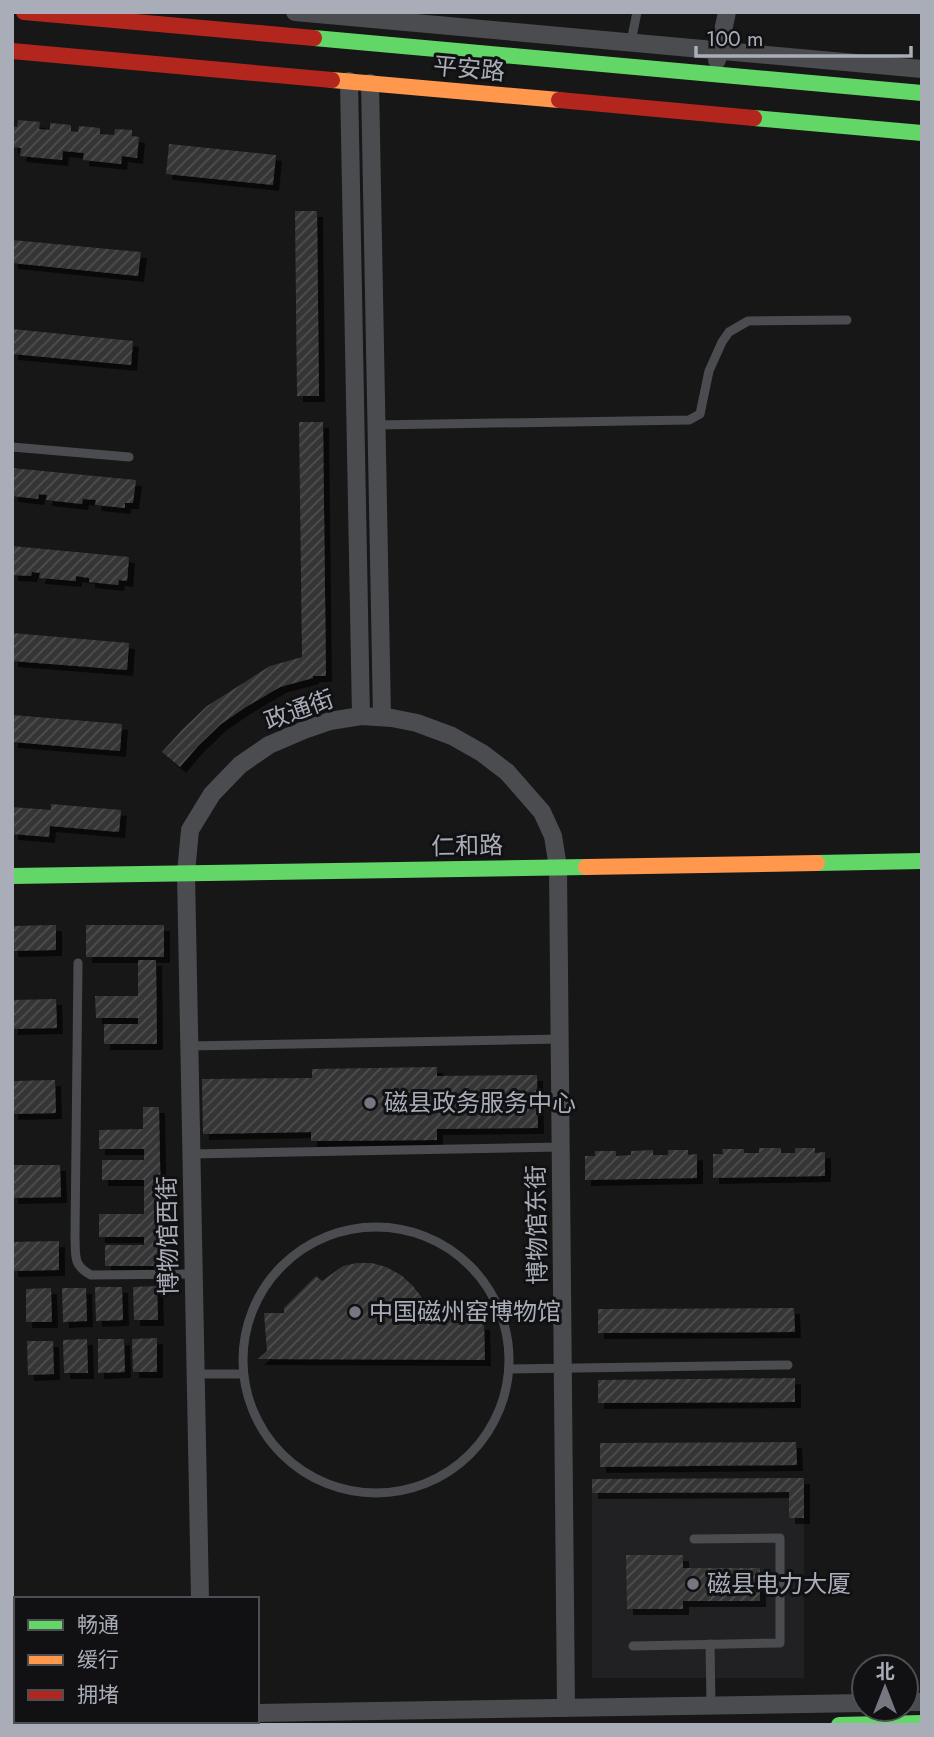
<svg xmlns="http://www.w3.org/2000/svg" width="934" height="1737" viewBox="0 0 934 1737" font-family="Jost,'Noto Sans SC',sans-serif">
<defs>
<pattern id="building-hatch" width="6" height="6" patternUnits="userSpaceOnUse" patternTransform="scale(1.75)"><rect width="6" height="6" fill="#353536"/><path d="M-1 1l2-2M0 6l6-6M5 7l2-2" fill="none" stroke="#4f5051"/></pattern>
<filter id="shadow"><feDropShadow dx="6" dy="6" stdDeviation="0" flood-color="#0009"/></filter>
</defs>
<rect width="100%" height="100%" fill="#171717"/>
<path fill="#212123" d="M804,1478v200h-212v-199z"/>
<g fill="url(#building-hatch)" filter="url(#shadow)">
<path d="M18,120l22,2 -1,7 11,1v-7l21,2v6l7,1 1,-6 21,2v6l14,1 1,-6 17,1v6l7,1 -2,21 -15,-2 -1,8 -38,-4 1,-7 -21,-2 -1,9 -42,-4 1,-8 -9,-1v-21l5,1z"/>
<path d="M169,144l107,11 -3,30 -107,-11z"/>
<path d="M295,211h22l2,185h-22z"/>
<path d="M12,240l129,12 -3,24 -126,-13z"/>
<path d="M12,329l121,12 -2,24 -119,-11z"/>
<path d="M299,422h24l3,254h-13v2l-33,9 -34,20 -25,17 -23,22 -18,21 -18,-15 20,-22 25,-24 63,-40 32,-9z"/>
<path d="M12,468l124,12 -3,23h-8v5l-30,-3 1,-5 -13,-1 -1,5 -36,-4 1,-5 -8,-1 -1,5 -26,-3z"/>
<path d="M12,546l117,11 -2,24 -8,-1 -1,5 -29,-3v-4l-13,-2v5l-37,-3 1,-5 -8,-1 -1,4 -19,-1z"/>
<path d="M12,633l117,10 -2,27 -115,-9z"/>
<path d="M12,715l110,9 -2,27 -108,-9z"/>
<path d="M51,804l70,6 -2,22 -69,-6 -1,11 -37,-3v-27l39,3z"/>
<path d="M56,925v25l-44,1v-25z"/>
<rect x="86" y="925" width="78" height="32"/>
<path d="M138,960h18l1,84h-53v-20h34v-6h-42l-1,-22h43z"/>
<path d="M56,999l1,29 -45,1v-29z"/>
<path d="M437,1067v9l100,-1 1,53 -101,1v11l-126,1v-9l-108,2 -1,-55 110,-1v-9z"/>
<path d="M55,1080l1,33 -44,1v-33z"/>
<path d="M143,1107h16l3,159h-57v-21h39v-8h-45v-23h45v-34h-42v-20h42v-11h-45v-19l44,-1z"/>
<path d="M759,1148h22v5h14v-5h20v5l10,-1v24l-112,2v-24h10l-1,-5h22v4h15z"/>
<path d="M653,1150v5h15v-5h20v5l9,-1v24l-112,2v-24h10v-5h21v5l15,-1v-4z"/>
<path d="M12,1165h48l1,32 -49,1z"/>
<path d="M59,1241v29l-47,1v-29z"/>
<path d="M357,1263h15l14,4 15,8 11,10 9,11 7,19 46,-4 2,13h8l1,36 -227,-1 9,-8 -3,-38h20v-5l32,-32 6,5 21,-15z"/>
<path d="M157,1286l1,34h-24l-1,-33z"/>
<path d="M95,1287h27l1,33 -27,1z"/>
<path d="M51,1288l1,34h-26v-33z"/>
<path d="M62,1288h24l1,33 -24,1z"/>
<path d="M794,1308l1,24 -197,1v-24z"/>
<path d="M157,1338v34h-24l-1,-33z"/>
<path d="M87,1339l1,34h-24l-1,-33z"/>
<path d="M98,1339h26l1,33 -27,1z"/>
<path d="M27,1341h26l1,33 -26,1z"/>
<path d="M795,1378v24l-197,1v-23z"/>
<path d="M796,1442l1,23 -197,2v-24z"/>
<path d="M804,1478v40h-15v-26l-197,1v-14z"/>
<path d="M626,1555h57v13h77v33h-77v8h-56z"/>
</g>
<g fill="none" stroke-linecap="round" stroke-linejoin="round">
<g stroke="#4b4c50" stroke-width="9">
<path d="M631,42l6,-30"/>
<path d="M376,425l313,-5 11,-6 9,-43 13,-29 7,-10 19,-11 99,-1"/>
<path d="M12,447l117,10"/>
<path d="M78,963l-3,273c1,19 -3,29 16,39l103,-1"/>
<path d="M189,1046l371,-7"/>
<path d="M191,1154l370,-7"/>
<circle cx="376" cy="1360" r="133"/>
<path d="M509,1369l279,-4"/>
<path d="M196,1374h47"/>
<path d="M710,1644l1,61"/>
<path d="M633,1646l147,-3v-105l-86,1"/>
</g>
<g stroke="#4b4c50" stroke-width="18">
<path d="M295,12l627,57"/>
<path d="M717,60l10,-48"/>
<path d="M349,81l12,635"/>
<path d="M370,83l12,634"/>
<path d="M200,1599l-14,-726 4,-43 22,-36 28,-29 29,-20 35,-15 26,-9 31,-5 31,2 25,5 35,13 30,17 25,19 35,40 11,24 5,31 8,841"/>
<path d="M906,1702h16"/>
<path d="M257,1713l607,-10"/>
<path d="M12,1717h4"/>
</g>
<g stroke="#63d668" stroke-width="16">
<path d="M314,38l608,55"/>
<path d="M754,118l168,15"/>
<path d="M817,863l105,-2"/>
<path d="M12,876l574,-9"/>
<path d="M839,1725l83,-2"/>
</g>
<g stroke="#ff974d" stroke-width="16">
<path d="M332,80l227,20"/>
<path d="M586,867l231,-4"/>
</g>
<g stroke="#b3261e" stroke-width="16">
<path d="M24,12l290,26"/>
<path d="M12,51l320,29"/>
<path d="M559,100l195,18"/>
</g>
</g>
<g fill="#757880" stroke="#111113" stroke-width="2.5">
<circle cx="370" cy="1103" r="7"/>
<circle cx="355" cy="1312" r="7"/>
<circle cx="693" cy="1584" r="7"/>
</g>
<g text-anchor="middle" stroke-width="6" stroke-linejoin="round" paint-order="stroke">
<g font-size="24" fill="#a8adb8" stroke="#111113">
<text transform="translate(469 69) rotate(5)" y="8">平安路</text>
<text transform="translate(299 710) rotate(-20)" y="8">政通街</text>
<text transform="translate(467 846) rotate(-1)" y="8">仁和路</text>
<text transform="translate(537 1225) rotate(-91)" y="8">博物馆东街</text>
<text transform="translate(168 1236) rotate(-91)" y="8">博物馆西街</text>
</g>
<g font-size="24" fill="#a8adb8" stroke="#111113" text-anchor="start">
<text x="384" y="1111">磁县政务服务中心</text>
<text x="369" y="1320">中国磁州窑博物馆</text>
<text x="707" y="1592">磁县电力大厦</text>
</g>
</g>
<rect width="934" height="1737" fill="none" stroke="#a8adb8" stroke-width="28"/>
<rect x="14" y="1597" width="245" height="126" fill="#111113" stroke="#4d4f55" stroke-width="2"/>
<rect x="28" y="1620" width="35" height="10" fill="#63d668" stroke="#4d4f55" stroke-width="2"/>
<text x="77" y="1632" font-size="21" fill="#a8adb8">畅通</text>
<rect x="28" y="1655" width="35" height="10" fill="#ff974d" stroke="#4d4f55" stroke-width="2"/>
<text x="77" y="1667" font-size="21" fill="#a8adb8">缓行</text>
<rect x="28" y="1690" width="35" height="10" fill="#b3261e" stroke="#4d4f55" stroke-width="2"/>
<text x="77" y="1702" font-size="21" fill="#a8adb8">拥堵</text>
<g transform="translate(885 1688)"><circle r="33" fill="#111113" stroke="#4d4f55" stroke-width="2"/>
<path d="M0-5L12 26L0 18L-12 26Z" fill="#757880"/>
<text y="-10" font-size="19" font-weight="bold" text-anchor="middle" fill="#a8adb8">北</text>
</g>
<path d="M696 46v10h215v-10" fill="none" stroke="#a8adb8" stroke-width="3.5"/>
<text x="706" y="46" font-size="21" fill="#a8adb8" stroke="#111113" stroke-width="5" paint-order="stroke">100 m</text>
</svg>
